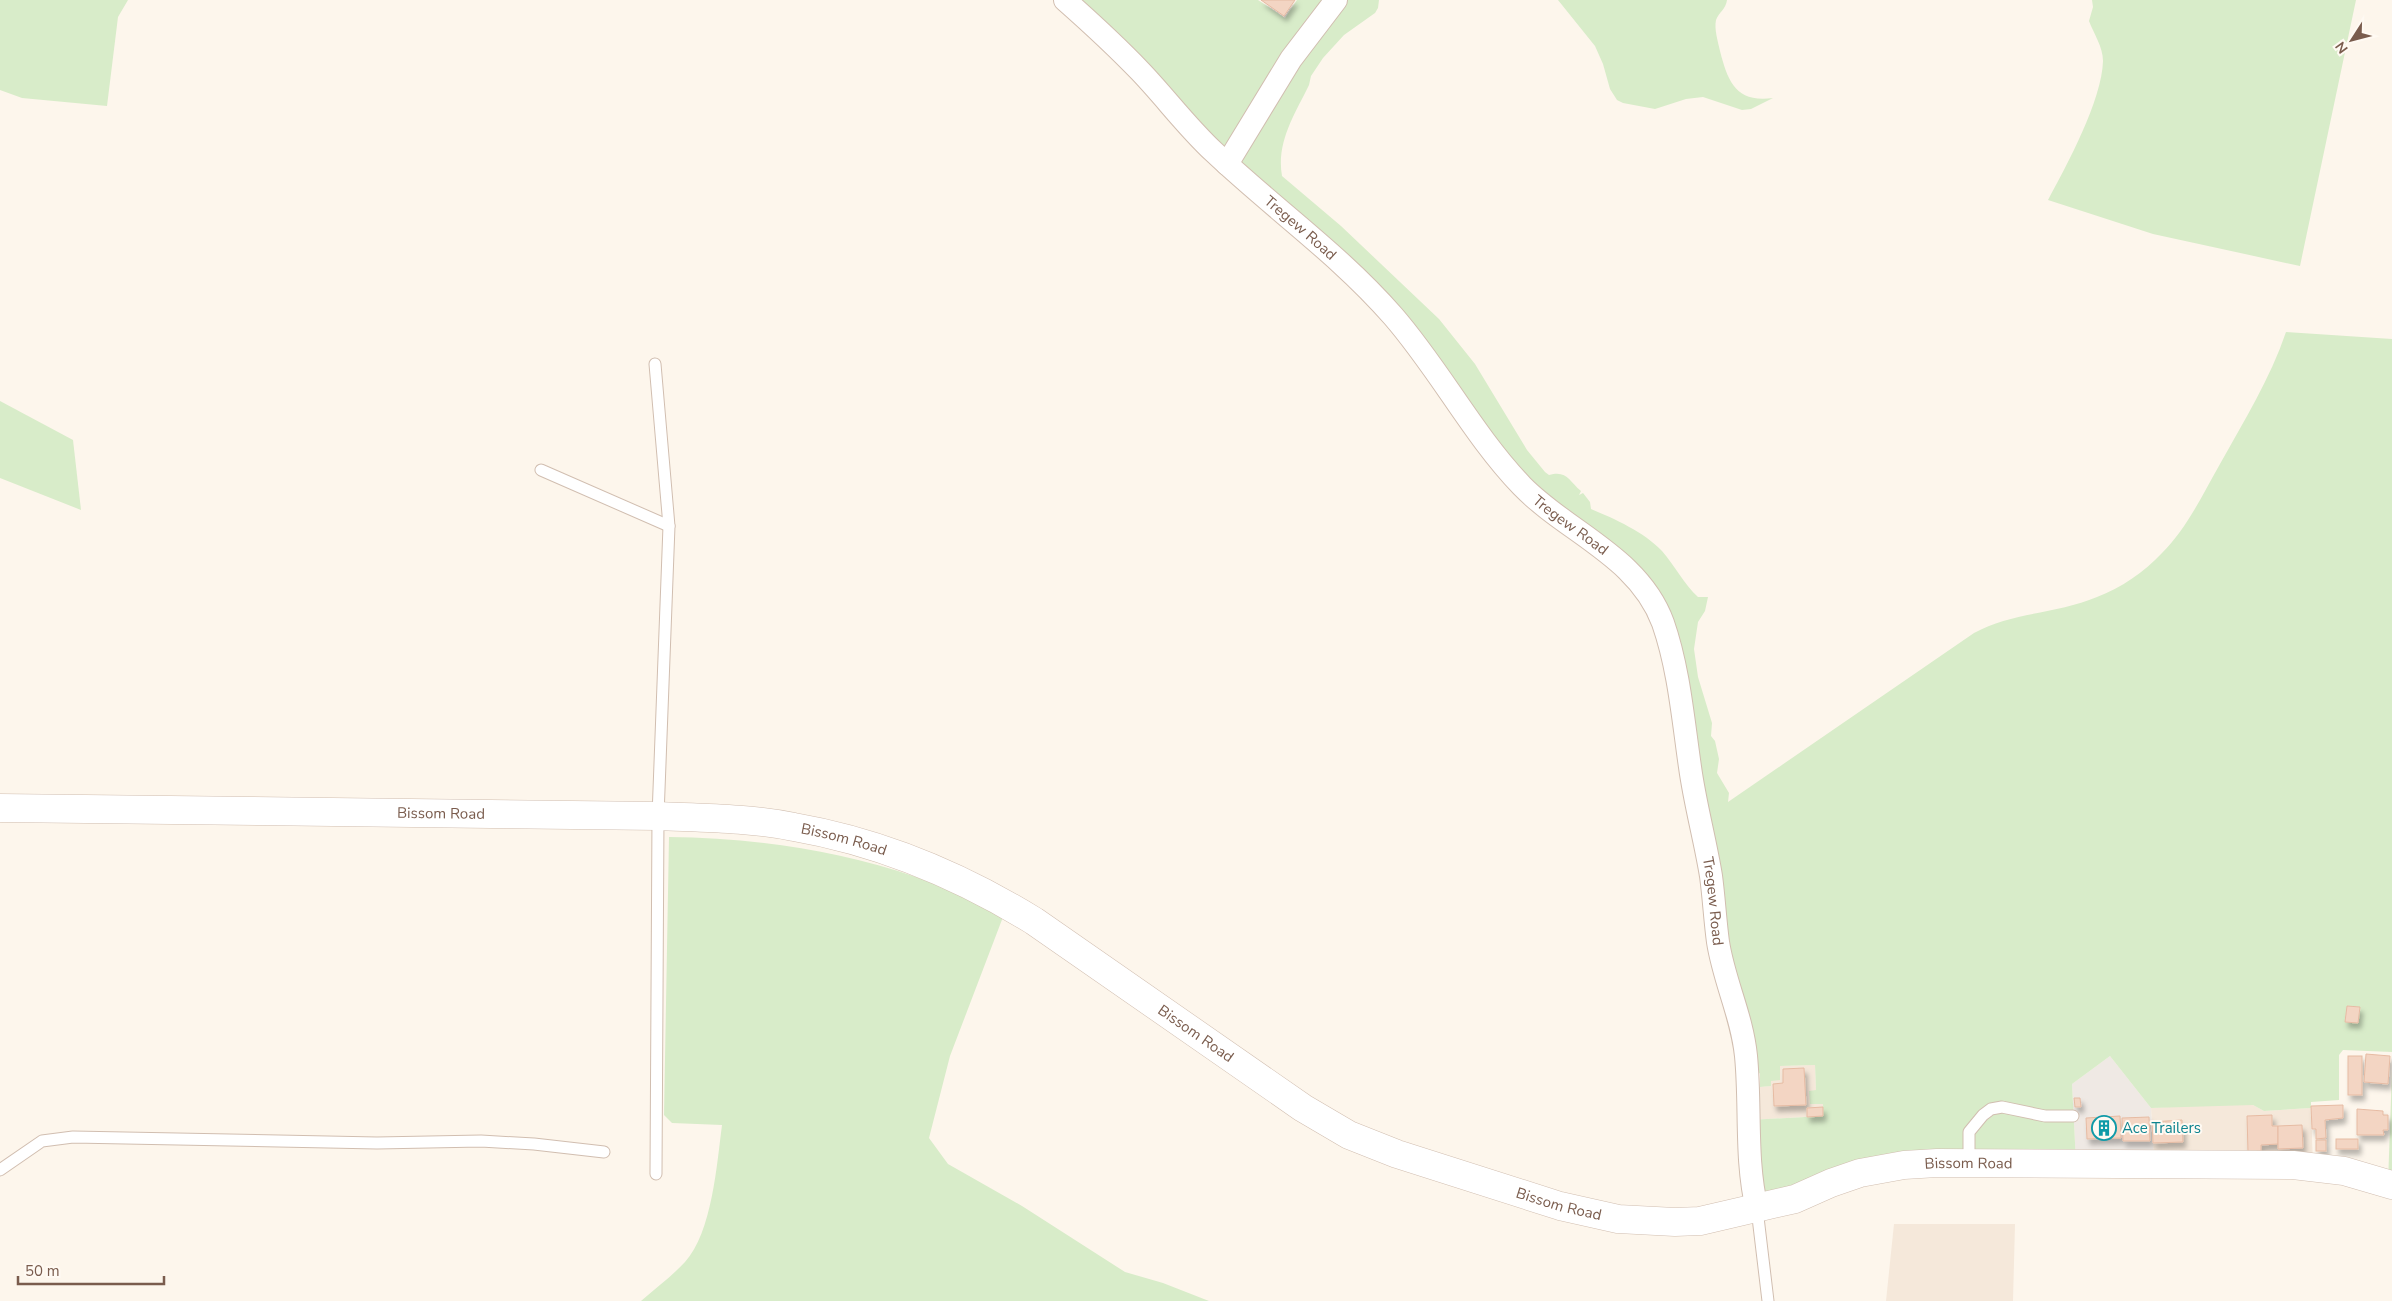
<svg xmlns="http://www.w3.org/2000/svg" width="2392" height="1301" viewBox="0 0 2392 1301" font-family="'Nunito Sans',sans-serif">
<defs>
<filter id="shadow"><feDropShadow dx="3" dy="5.5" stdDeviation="2.5" flood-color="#0004"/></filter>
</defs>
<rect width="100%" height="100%" fill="#fdf6ec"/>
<g fill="#f5e8da">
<path d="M1815,1065l1,25 -6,14h13v12l-74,4v-32l21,-2 1,-5 8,-15z"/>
<path d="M2220,1104l33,1 11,6 47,-3 2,57 -159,-4 -3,-53z"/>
<path d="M1894,1224h121l-2,77h-127z"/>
</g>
<path fill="#efe9e4" d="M2110,1056l41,52 3,53 -78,1 -4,-78z"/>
<g fill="#d8ecc9" fill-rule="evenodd">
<path d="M0,0h128l-10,17 -11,89 -85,-8 -22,-8z"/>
<path d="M1066,0h192l27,18 12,-18h82l-1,8 -3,5 -31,22 -21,23 -12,18 -2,9c-14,29 -33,57 -27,91l59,50 98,93 36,45 52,86 18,22 4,3c18,-5 20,6 32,16l-2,4 4,-2 7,9 1,7c24,10 53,23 71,42 13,15 22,33 36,46h10l-3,14 -7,11 -4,27 4,28 14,46 -1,13 4,5 4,18 -2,14 12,20 -1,9 246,-169c38,-21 83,-19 123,-36 24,-9 47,-25 65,-44 25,-25 41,-59 58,-89 24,-43 50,-85 66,-132l106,7v713l-49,-2 -4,5v45l-28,2v6l-47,3 -11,-6 -102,3 -41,-52 -38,28 4,78h-106l-213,47 -8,-89 74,-4v-12h-13l-1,-13 7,-1 -1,-25 -35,1v14l-9,1v5l-11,1v-14l-4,2 -91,-451 -103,-105 -143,-172zM2347,1006l13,1 -2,16 -13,-2z"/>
<path d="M1558,0h169c-1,9 -8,12 -11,20 -2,9 2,22 4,31 8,31 16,52 53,47l-22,11 -9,1 -39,-13 -17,2 -31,10 -32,-6 -6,-3 -7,-11 -7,-25 -8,-18z"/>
<path d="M2092,0h264l-56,266 -147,-32 -105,-34c19,-35 54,-100 55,-139 0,-14 -9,-27 -14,-40l4,-14z"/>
<path d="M0,401l73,39 8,70 -81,-32z"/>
<path d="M669,837c84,1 168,13 247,40 30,10 59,27 87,40l-53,139 -21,82 19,26 74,42 103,66 38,11 46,18h-568c15,-13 31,-25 44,-39 27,-29 32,-99 37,-137l-50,-2 -8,-8z"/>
<path d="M2392,1071v113l-4,-1z"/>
</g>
<g fill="#f3d5c3" stroke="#e6bba3" filter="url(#shadow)">
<path d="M1261,0h34l-11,16z"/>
<path d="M2347,1006l13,1 -2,16 -13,-1z"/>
<path d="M2366,1054l24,2 -2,28 -24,-2z"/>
<rect x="2348" y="1056" width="14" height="39"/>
<path d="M1804,1068l2,37 -32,1 -1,-22 10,-1v-14z"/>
<path d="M2074,1098h6l1,9h-6z"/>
<path d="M2343,1105v13l-18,2 1,18 -10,1v-10h-4l-1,-23z"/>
<path d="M1823,1107v9l-16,1v-9z"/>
<path d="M2357,1109l26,2v4h5v15h-5l1,5h-27z"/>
<path d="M2272,1115v11h6v18l-17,1v6l-13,1 -1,-36z"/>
<path d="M2120,1116l1,22 -34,1 -1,-21z"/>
<path d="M2149,1117l1,24h-27l-1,-23z"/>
<path d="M2182,1120l1,22 -30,1 -1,-21z"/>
<path d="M2302,1125l1,23 -25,1v-23z"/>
<rect x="2336" y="1139" width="22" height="10"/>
<rect x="2316" y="1140" width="10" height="11"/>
</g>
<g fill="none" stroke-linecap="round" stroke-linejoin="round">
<defs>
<g id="service">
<path d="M655,364l14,162 -11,290 -2,358"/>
<path d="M541,470l128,56"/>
<path d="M1969,1163v-31l14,-17 8,-6 11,-2 43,9h28"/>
<path d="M0,1170l42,-29 31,-4 304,6 104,-2 53,3 70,8"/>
<path d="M1757,1209l11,92"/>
</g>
<g id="minor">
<path id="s1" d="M1065,0c26,23 51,46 75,71 25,26 47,56 74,81 59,56 126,103 179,164 47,54 80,119 129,170 46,47 117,71 141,137 16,46 20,96 27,144 5,37 15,72 21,109 3,22 4,44 7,66 6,39 24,74 28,114 5,51 -1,103 11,153"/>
<path d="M1227,164l64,-105 45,-59"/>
</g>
<g id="tertiary">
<path id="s2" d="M0,808l658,8c45,2 92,2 136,11 86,15 167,49 240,94l269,187 46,27 48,19 163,52 58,13 57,3 25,-1 95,-22 36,-16 29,-10 44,-8 33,-2 356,2 51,6 48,14"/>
</g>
</defs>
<use href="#service" stroke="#d1beb0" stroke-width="13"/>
<use href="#minor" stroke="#d1beb0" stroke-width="24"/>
<use href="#tertiary" stroke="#d1beb0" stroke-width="29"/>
<use href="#service" stroke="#fff" stroke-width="11"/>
<use href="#minor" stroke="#fff" stroke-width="22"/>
<use href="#tertiary" stroke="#fff" stroke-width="28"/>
</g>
<defs>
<symbol id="building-ring" viewBox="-11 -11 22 22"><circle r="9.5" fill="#fffaf3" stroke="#0f9aa8" stroke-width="1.5"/><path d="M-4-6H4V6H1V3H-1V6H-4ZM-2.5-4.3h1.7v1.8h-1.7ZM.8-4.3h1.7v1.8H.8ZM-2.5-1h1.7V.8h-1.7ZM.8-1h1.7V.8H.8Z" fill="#0f9aa8"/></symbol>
</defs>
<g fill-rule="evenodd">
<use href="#building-ring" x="2090" y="1114" width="28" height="28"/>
</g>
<g text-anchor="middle" stroke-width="4" stroke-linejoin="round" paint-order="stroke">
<g font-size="15" fill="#7a5c4d" stroke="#fffaf3">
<text dy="5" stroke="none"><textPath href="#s1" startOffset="328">Tregew Road</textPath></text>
<text dy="5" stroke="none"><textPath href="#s1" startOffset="732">Tregew Road</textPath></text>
<text dy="5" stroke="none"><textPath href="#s2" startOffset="441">Bissom Road</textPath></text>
<text dy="5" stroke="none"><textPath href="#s2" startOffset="846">Bissom Road</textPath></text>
<text dy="5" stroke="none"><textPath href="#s1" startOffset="1152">Tregew Road</textPath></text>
<text dy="5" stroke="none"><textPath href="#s2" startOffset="1251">Bissom Road</textPath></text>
<text dy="5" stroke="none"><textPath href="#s2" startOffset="2076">Bissom Road</textPath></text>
<text dy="5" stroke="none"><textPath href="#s2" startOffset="1656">Bissom Road</textPath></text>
</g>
<g font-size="15" fill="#0d838f" stroke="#fffaf3" text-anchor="start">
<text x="2122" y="1133">Ace Trailers</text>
</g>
</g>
<g transform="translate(2352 40) rotate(234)" stroke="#fffaf3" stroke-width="4" paint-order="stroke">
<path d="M0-4L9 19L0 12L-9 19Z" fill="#7a5c4d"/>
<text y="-8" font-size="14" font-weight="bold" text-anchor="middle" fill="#7a5c4d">N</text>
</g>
<path d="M18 1276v8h146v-8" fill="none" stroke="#7a5c4d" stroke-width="2.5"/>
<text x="25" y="1276" font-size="15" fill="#7a5c4d" stroke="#fffaf3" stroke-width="4" paint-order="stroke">50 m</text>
</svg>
